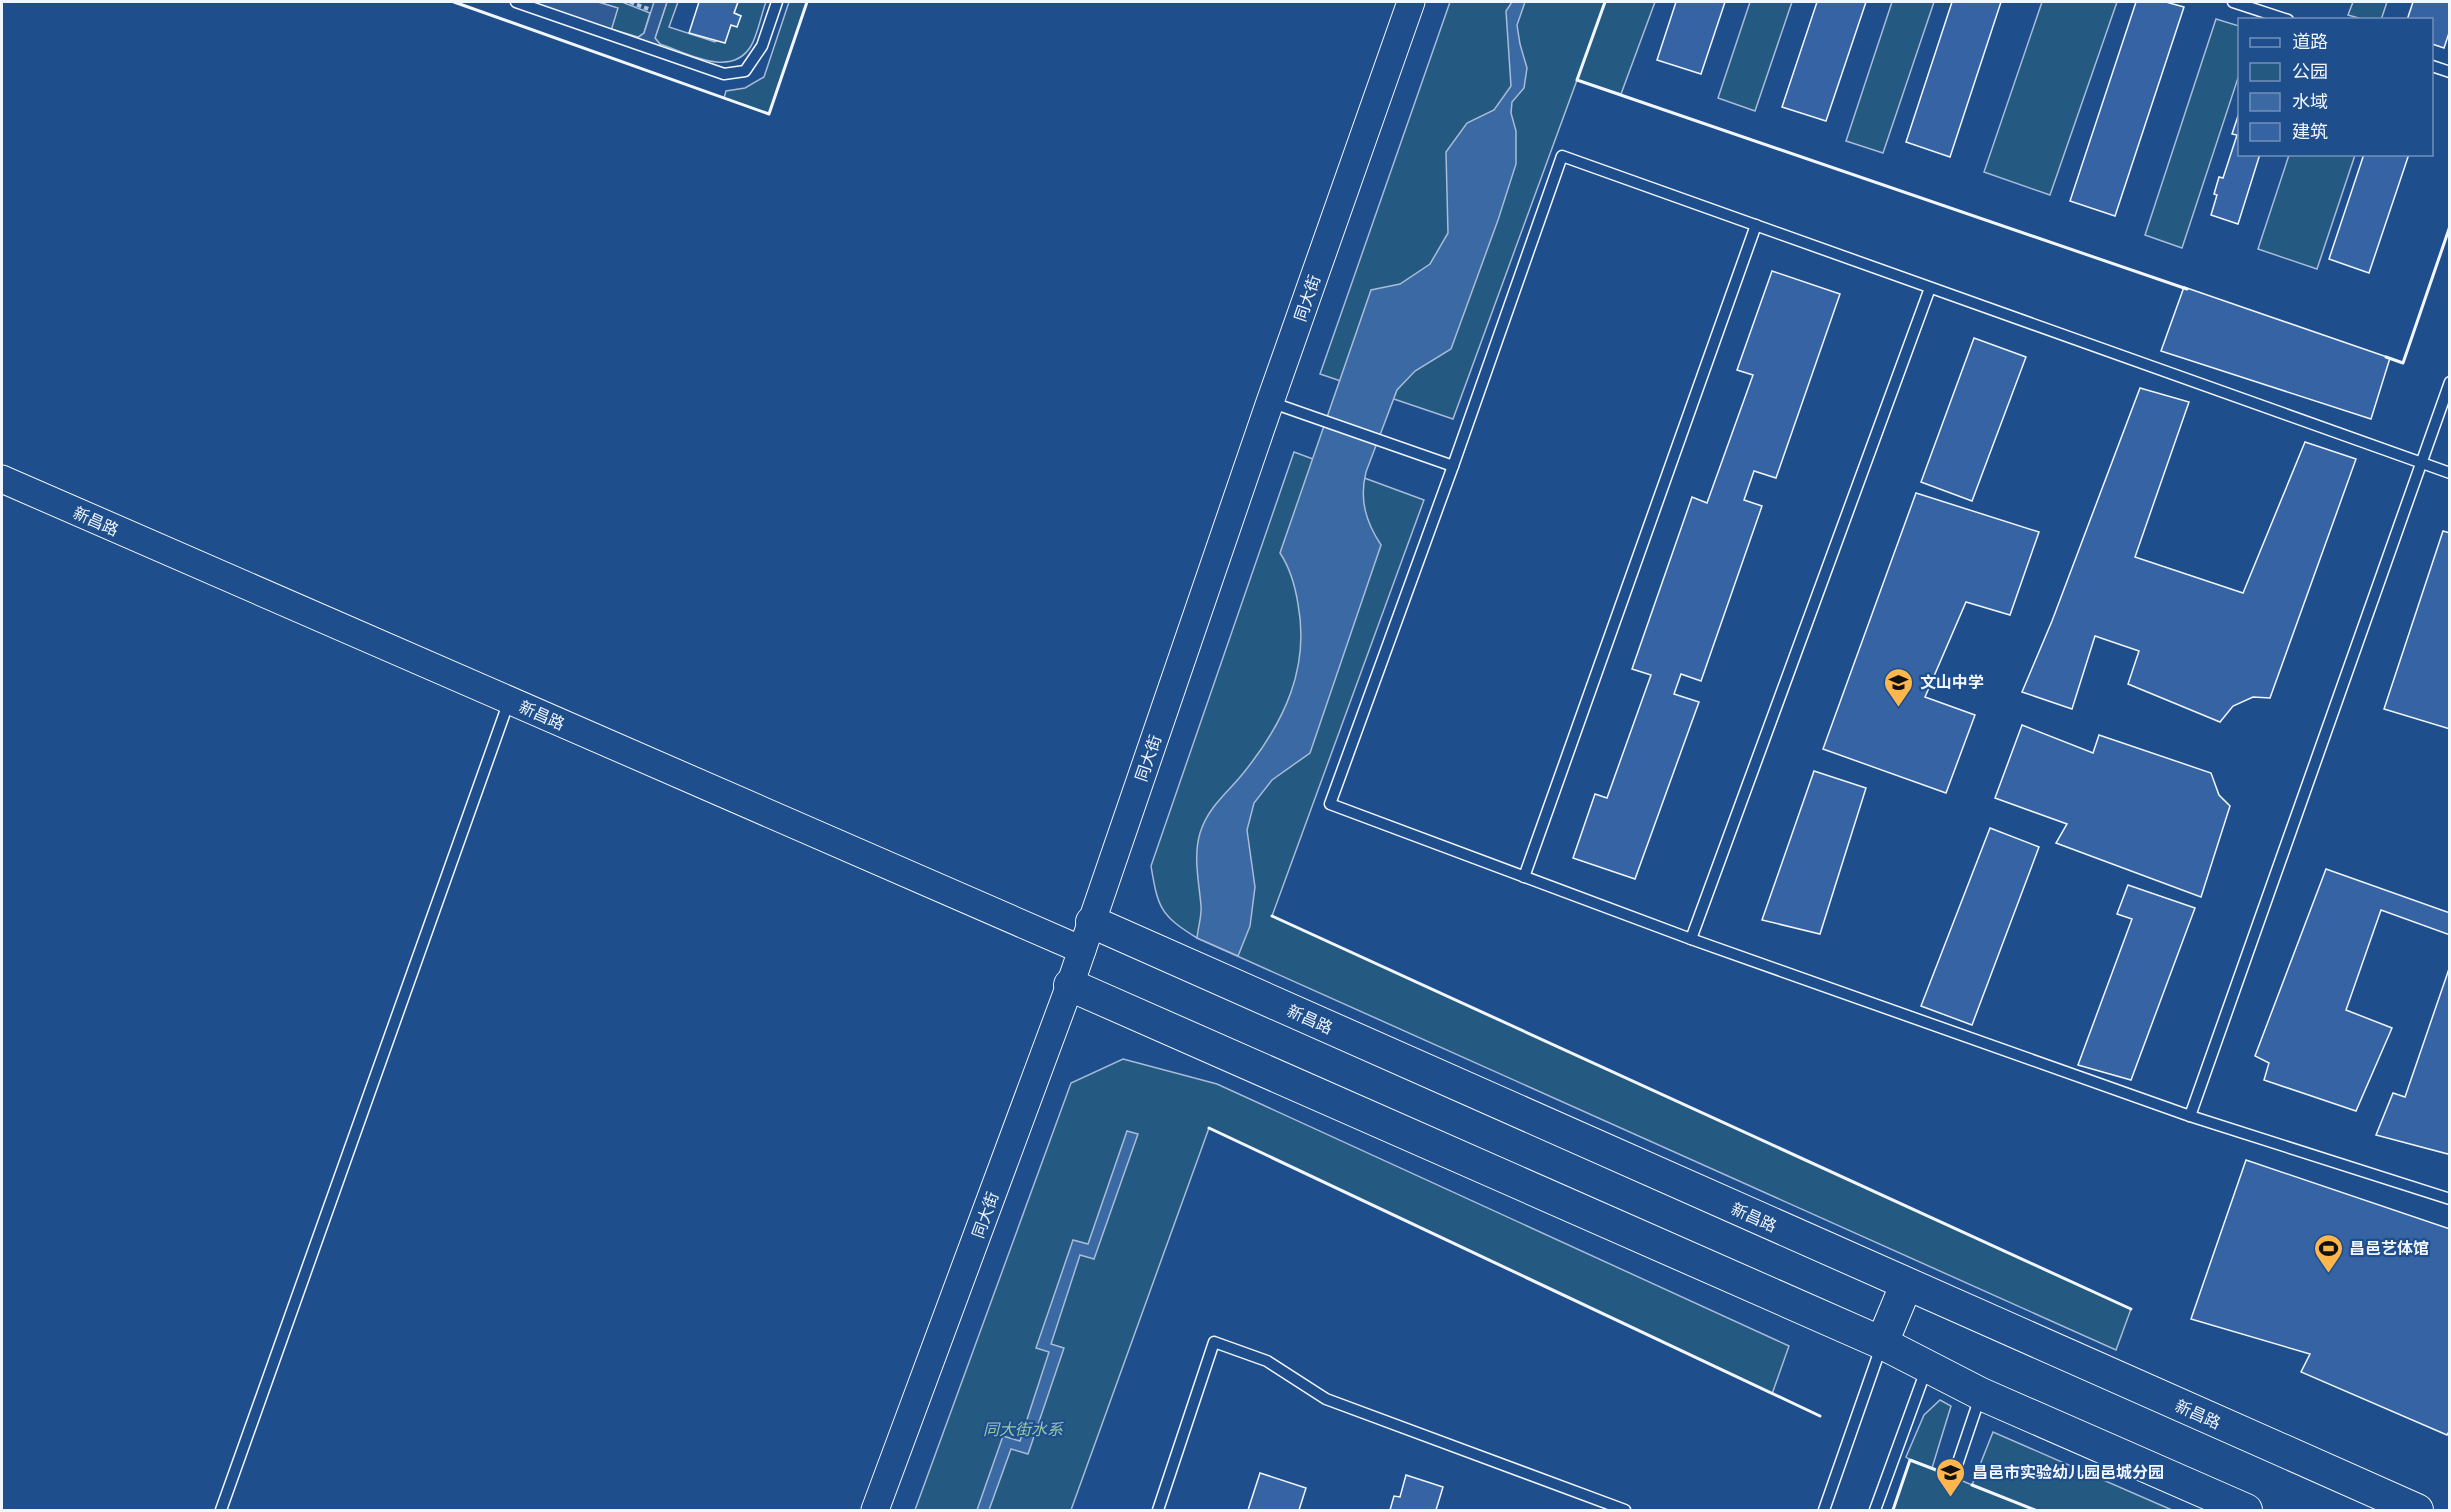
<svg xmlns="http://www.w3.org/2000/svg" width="2451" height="1512" viewBox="0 0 2451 1512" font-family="'Source Serif 4','Noto Sans SC',serif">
<rect width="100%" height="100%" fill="#1f4e8c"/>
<g fill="#245a82" stroke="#a8bbd7" stroke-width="1.5">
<path d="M598,2h24l28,11 -6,20 -6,4 -27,-8 6,-21z"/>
<path d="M667,2h11l-9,25 46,15 26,-26 -7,-3 4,-11h28c-5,13 -8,32 -15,44 -20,33 -64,7 -91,-2l-5,-6z"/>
<path d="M789,2h18l-38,112 -45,-16 2,-7 19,-3 19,-11z"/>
<path d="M1450,2h205l-34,92 -44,-14 -124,339 -133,-45z"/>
<path d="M1750,2h42l-37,109 -37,-13z"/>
<path d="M1892,2h42l-51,151 -37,-12z"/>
<path d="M2042,2h75l-67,193 -66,-23z"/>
<path d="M2353,2h34l-6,18 -19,-1 -14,-4z"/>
<path d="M2216,19l23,7v49l-57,173 -37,-13z"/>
<path d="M2289,155h66l-38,114 -59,-20z"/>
<path d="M1294,452l130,48 -152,416 859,393 -15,41 -919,-412c-37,-23 -39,-30 -46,-72z"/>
<path d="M1123,1059l94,25 572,262 -17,48 -563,-266 -138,382h-156l156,-427z"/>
<path d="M1940,1400l11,6 -19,62 40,17 21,-53 179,78h-279l17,-50 -4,-3 18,-42z"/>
</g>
<g fill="#305b95" stroke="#a8bbd7" stroke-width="1.5">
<path d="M517,2h81l20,6 -8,26z"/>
<path d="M654,2h13l-12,36 5,6 3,9 -31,-11 12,-9z"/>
</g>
<g fill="#3b69a3" stroke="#a8bbd7" stroke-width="1.5">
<path d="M1512,2h13l-8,23 3,19 7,24 -3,20 -12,14 -1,11 5,18v33l-18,56 -47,129 -36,22 -18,19 -31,82c-7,28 0,50 15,73l-71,208 -38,27 -18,23 -7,27 8,57 -5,39 -12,30 -41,-18c1,-11 5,-22 4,-32 -2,-24 -8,-49 -1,-73 9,-28 28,-40 45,-62 39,-49 65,-103 53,-167 -3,-19 -8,-36 -18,-51l91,-263 29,-6 30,-20 18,-31 -2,-81 21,-29 27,-13 17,-24 -5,-75z"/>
<path d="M1127,1131l11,3 -44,125 -14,-4 -29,89 13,4 -36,106 -17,-5 -22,61h-12l26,-74 17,5 29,-89 -13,-4 37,-108 15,4z"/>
</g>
<g fill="#3563a3" stroke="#f2f6ff" stroke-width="1.5">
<path d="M699,2h39l-4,11 7,3 -4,11 -6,-2 -6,18 -36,-10z"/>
<path d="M1676,2h49l-24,72 -44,-14z"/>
<path d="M1817,2h49l-40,119 -44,-14z"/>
<path d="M1952,2h49l-51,155 -44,-15z"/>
<path d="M2136,2h30l18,5 -69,209 -45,-15z"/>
<path d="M2413,2h37v28l-6,18 -12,-4v-24h-25z"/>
<path d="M2239,113l1,41h20l-22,70 -27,-9 6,-20 -3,-1 5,-17 4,1 14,-43 -5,-1z"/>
<path d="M2364,154h45l-40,119 -40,-14z"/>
<path d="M1772,271l68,23 -64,184 -22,-7 -10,29 18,6 -61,175 -20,-7 -7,20 25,8 -64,177 -62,-21 22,-64 12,4 44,-123 -19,-6 60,-172 15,6 46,-128 -16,-5z"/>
<path d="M2184,287l206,71 -19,61 -210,-68z"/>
<path d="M1974,338l52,19 -54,144 -51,-19z"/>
<path d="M2140,388l49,14 -54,155 108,36 62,-151 51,17 -86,239 -17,-1 -20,9 -13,16 -92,-38 11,-33 -44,-15 -23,73 -50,-17 30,-71z"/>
<path d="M1916,493l123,39 -29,83 -44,-13 -41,95 50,18 -29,78 -123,-44z"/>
<path d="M2443,531l7,2v196l-66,-20z"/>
<path d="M2022,725l71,28 6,-18 112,38 8,22 11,11 -29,91 -145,-54 11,-19 -72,-26z"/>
<path d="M1814,771l52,17 -46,146 -58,-14z"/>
<path d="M1990,828l49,19 -67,178 -51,-19z"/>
<path d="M2326,869l124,44v22l-69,-25 -35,100 46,18 -36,83 -92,-31 5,-17 -14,-7z"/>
<path d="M2128,885l67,23 -64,172 -53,-15 54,-146 -15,-5z"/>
<path d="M2450,966v184l-2,4 -72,-19 17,-42 12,4z"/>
<path d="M2246,1160l204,69v201l-3,5 -146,-63 9,-18 -119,-35z"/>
<path d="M1260,1473l46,15 -7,22h-51z"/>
<path d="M1406,1475l37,12 -7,23h-46l4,-14 6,1z"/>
</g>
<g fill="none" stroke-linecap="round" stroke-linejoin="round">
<defs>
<g id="lane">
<path d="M516,2l208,72 21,-3 17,-25 15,-44"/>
<path d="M2233,2l55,18"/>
<path d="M2432,66l18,6"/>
<path d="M1270,402l183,64"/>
<path d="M2450,473l-888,-317 -109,310 -123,338 361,135 499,177 260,83"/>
<path d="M1524,877l232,-652"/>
<path d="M1691,939l239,-651"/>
<path d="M2190,1116l260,-734"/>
<path d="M1953,1477l27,-80"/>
<path d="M221,1510l288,-809"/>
<path d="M1158,1510l56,-168 53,19 59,38 299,111"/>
<path d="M1824,1510l57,-163"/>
<path d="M1875,1510l51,-140"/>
</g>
<g id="secondary">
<path d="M2,479l1080,471"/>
<path d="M875,1510l195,-525 200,-583 141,-400"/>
</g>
<g id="primary">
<path d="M1092,922l1325,588"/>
<path d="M1070,985l812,358 99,51 265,116"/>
<path d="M1882,1343l24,-58"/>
</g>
</defs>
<use href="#lane" stroke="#f2f6ff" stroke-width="13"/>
<use href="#secondary" stroke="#f2f6ff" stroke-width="29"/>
<use href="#primary" stroke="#f2f6ff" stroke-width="34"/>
<path stroke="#b3c4dc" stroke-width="4" stroke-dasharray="4.5 3" stroke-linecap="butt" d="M630,2l21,8"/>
<use href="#lane" stroke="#1f4e8c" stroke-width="10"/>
<use href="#secondary" stroke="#1f4e8c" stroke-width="27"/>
<use href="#primary" stroke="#1f4e8c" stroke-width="32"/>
<g stroke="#f2f6ff" stroke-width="3">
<path d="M454,2l315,112 38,-112"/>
<path d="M1605,2l-28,78 610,209"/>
<path d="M2386,357l17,6 47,-137"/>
<path d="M1272,916l859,393"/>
<path d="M1209,1128l611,288"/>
<path d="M1972,1485l63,25"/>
<path d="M1893,1510l17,-50 34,13"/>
</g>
</g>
<defs>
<symbol id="school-pin" viewBox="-11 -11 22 30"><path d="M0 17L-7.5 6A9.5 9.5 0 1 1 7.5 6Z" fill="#ffb74d" stroke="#1f4e8c"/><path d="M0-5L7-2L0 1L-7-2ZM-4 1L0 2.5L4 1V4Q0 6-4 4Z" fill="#111"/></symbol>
<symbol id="stadium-pin" viewBox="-11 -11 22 30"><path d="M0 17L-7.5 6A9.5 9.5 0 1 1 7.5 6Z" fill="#ffb74d" stroke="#1f4e8c"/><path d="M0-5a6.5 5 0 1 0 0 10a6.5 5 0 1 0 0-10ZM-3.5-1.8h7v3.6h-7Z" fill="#111"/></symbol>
</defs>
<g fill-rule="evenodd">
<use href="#school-pin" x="1882" y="666" width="33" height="45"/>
<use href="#stadium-pin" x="2312" y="1232" width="33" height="45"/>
<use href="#school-pin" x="1934" y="1456" width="33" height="45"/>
</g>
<g text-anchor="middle" stroke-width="4.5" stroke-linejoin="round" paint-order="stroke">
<g font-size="16" fill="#f2f6ff" stroke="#1f4e8c">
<text transform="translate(1307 298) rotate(-71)" y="6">同大街</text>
<text transform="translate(96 521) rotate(24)" y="6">新昌路</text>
<text transform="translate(542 715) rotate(24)" y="6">新昌路</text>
<text transform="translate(1148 758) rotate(-71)" y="6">同大街</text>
<text transform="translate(1310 1019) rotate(24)" y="6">新昌路</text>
<text transform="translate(985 1215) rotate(-70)" y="6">同大街</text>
<text transform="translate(1754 1217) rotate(24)" y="6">新昌路</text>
<text transform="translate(2198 1414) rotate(24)" y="6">新昌路</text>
</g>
<g font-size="16" font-weight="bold" fill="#f2f6ff" stroke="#1f4e8c" text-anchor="start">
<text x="1920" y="688">文山中学</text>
<text x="2349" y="1254">昌邑艺体馆</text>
<text x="1972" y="1478">昌邑市实验幼儿园邑城分园</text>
</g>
<g font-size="16" font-style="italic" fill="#97c8a6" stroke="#1f4e8c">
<text x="1023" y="1435">同大街水系</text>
</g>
</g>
<rect width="2451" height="1512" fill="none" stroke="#f2f6ff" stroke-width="6"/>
<rect x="2238" y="18" width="195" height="138" fill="#1f4e8c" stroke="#7391ba" stroke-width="1.5"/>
<rect x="2250" y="38" width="30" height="9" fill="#1f4e8c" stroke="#7391ba" stroke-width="1.5"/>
<text x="2292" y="48" font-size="18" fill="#f2f6ff">道路</text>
<rect x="2250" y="63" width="30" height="18" fill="#245a82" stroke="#7391ba" stroke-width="1.5"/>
<text x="2292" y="78" font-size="18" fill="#f2f6ff">公园</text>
<rect x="2250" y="93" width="30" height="18" fill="#3b69a3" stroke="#7391ba" stroke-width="1.5"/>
<text x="2292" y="108" font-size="18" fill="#f2f6ff">水域</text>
<rect x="2250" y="123" width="30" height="18" fill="#3563a3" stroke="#7391ba" stroke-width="1.5"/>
<text x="2292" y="138" font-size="18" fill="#f2f6ff">建筑</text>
</svg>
